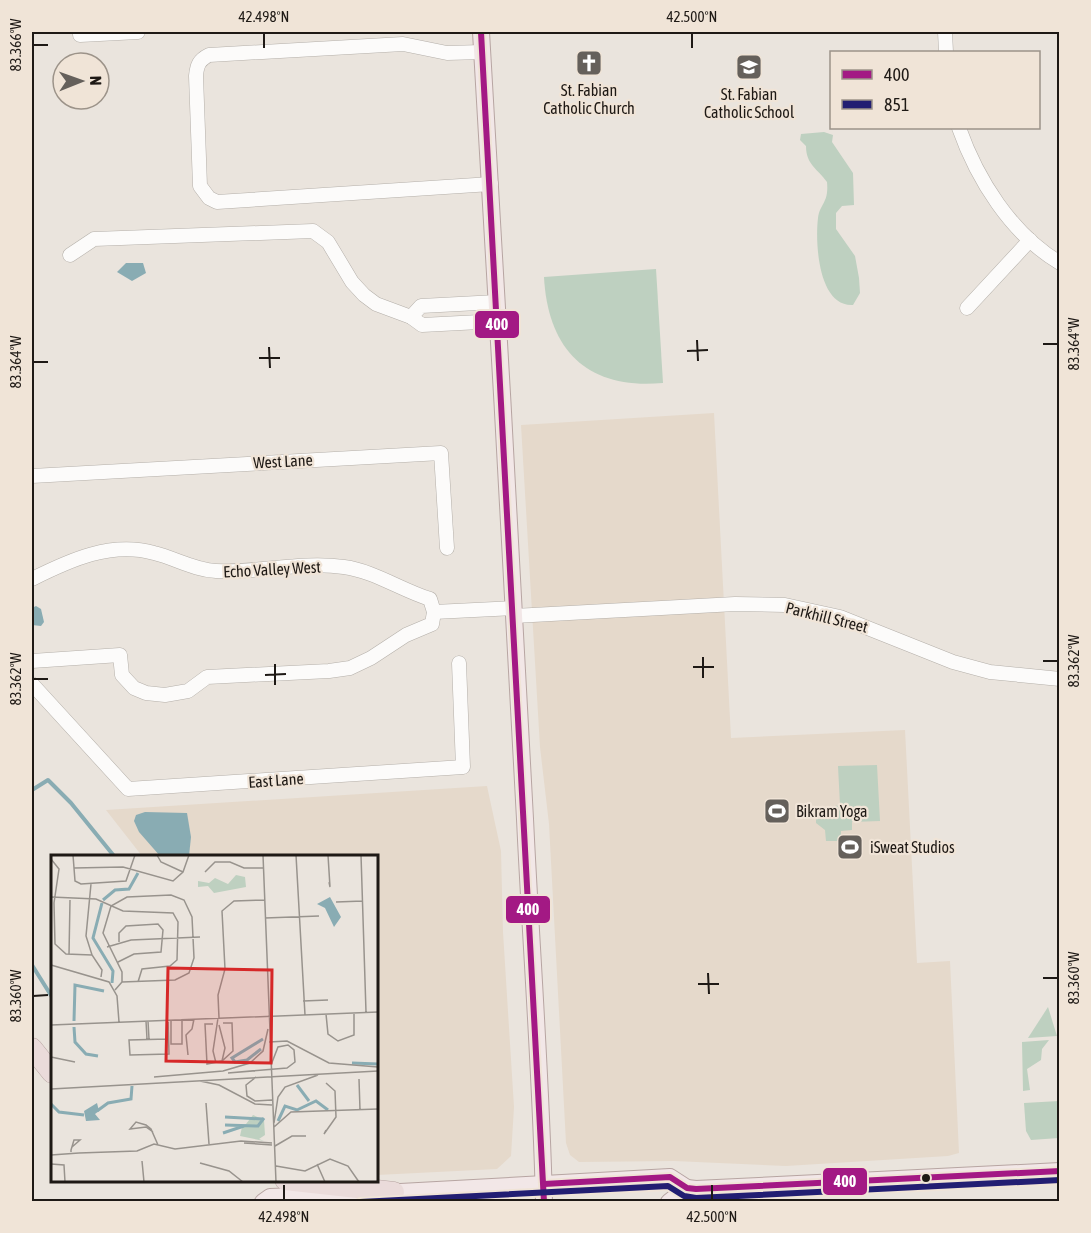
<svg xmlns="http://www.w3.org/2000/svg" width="1091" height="1233" viewBox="0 0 1091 1233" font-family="'Asap Condensed',sans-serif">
<rect width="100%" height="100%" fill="#eae4dd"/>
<g fill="#e5d9cb">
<path d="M714,413l17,325 174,-8 12,233 33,-2 9,192 -11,3 -162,10 -112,-5 -95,1 -9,-7 -4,-12 -17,-319 -9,-77 -19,-322z"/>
<path d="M487,786l14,65 2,81 11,175 -3,49 -14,13 -120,6 -1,-319h-234l-36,-46z"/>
</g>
<g fill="#bed0c0">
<path d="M824,132l9,3 -1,7 21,31 1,32 -12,1 -6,7v16l19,27 4,22 1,15 -7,12c-35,2 -38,-63 -35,-87 2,-15 11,-15 9,-36 -9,-13 -21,-17 -21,-36l-6,-6 1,-6z"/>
<path d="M656,269l7,114c-75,7 -115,-32 -119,-106z"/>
<path d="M877,765l3,56 -28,1v8l-11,1v10h-15l-1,-11 -9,-7v-4h12l1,-12 11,-2 -2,-39z"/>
<path d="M1048,1007l9,29 -29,2z"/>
<path d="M1049,1040l-7,9 -1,11 -14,9 3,21 -7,1 -1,-49z"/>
<path d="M1059,1101v37l-28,2 -5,-9 -2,-28z"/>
</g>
<g fill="#89acb3">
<path d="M126,263h17l3,10 -14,8 -15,-9z"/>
<path d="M36,606l5,3 3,13 -3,4 -9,-1v-17z"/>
<path d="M145,812l42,1 4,24 -2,19h-29l-21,-24 -5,-11 2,-6z"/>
</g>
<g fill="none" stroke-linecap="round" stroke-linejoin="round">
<g stroke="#89acb3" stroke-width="4">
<path d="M32,790l16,-10 23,23 43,53"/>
<path d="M32,965l20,32"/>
</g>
<defs>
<g id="minor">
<path d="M80,32v3l58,-3"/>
<path d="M945,32l1,20"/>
<path d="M482,52l-35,1 -44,-9 -194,11c-10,5 -12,10 -13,21l4,110 9,12 8,4 274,-18"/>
<path d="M959,128c18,51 52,106 101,135"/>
<path d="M70,255l24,-16 219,-8 15,11 24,40 12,13 12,9 35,13 11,8 77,-4"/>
<path d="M967,308l63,-68"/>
<path d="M411,317l10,-11 76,-4"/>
<path d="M32,476l409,-23 6,95"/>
<path d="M32,579c38,-19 79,-38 122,-26 21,5 40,17 62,18 42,2 85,-10 128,-4 30,4 57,23 86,32l4,13"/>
<path d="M434,612l80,-4"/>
<path d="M514,616l221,-12 50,1 55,12 113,45 37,10 70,7"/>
<path d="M32,661l88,-6 2,20 12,13 12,5 19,2 23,-4 19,-14 122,-6 21,-3 21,-10 35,-23 26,-11 2,-12"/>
<path d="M32,684l96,105 335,-22 -4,-104"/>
</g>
<g id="major">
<path d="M481,32c16,262 30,525 44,787 6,128 16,255 19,383"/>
<path d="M382,1193l288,-16 17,11 9,1 364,-18"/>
<path d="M263,1202l7,-5 87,-3"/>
<path d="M669,1202l18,-14"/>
</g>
<g id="highway">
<path d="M32,1048l20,25"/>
<path d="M285,1180l109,12"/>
</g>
</defs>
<use href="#minor" stroke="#b4afa9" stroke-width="15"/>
<use href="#major" stroke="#b7a5a2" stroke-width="18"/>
<use href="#highway" stroke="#b7a5a2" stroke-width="21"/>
<use href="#minor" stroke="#fcfbfa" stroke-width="14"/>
<use href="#major" stroke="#f2e7e7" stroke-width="16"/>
<use href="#highway" stroke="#eadbda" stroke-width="20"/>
<defs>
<g id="bus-1">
<path d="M481,32l63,1170"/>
<path d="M544,1184l126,-7 17,11 9,1 364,-18"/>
</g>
<path id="bus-2" d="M360,1202l308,-16 16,10 12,2 364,-18"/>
</defs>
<use href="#bus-1" stroke="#f0e4d7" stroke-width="10"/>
<use href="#bus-2" stroke="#f0e4d7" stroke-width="10"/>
<use href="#bus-1" stroke="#a31984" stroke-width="6"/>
<use href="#bus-2" stroke="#221e72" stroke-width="6"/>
</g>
<path fill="none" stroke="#1e1915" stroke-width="2" d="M264,33v15M692,33v15M33,45h15M697,340l1,21M1043,344h15M269,347l1,21M687,351l21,-1M259,358h21M33,362h15M703,657v21M1043,661h15M275,664v21M693,667h21M265,675l21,-1M33,679h15M708,973l1,21M1043,978h15M698,984h21M33,996l15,-1M284,1185v15M712,1185v15"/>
<defs>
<symbol id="church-square" viewBox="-11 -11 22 22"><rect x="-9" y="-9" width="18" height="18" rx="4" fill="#65605b" stroke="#f0e4d7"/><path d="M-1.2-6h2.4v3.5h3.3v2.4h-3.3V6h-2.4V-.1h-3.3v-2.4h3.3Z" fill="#fff"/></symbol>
<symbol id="school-square" viewBox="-11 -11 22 22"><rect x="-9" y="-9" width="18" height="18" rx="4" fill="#65605b" stroke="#f0e4d7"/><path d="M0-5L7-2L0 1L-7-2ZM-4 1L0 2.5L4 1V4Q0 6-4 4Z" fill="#fff"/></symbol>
<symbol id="stadium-square" viewBox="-11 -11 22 22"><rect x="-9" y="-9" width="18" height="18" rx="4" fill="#65605b" stroke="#f0e4d7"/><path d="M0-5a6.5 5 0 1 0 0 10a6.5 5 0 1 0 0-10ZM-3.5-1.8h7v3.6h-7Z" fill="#fff"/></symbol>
</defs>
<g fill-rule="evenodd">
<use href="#church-square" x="574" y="48" width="30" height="30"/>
<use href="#school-square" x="734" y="52" width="30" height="30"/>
<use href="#stadium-square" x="762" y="796" width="30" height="30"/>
<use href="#stadium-square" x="835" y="832" width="30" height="30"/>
</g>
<circle fill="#1e1915" stroke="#f0e4d7" stroke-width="2" cx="926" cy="1178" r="5"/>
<g text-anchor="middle" stroke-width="4.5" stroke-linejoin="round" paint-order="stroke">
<g font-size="16" fill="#1e1915" stroke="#f0e4d7">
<text x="589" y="96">St. Fabian<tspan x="589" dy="18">Catholic Church</tspan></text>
<text x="749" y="100">St. Fabian<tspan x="749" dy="18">Catholic School</tspan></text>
<text x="796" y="817" text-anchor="start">Bikram Yoga</text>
<text x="870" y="853" text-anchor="start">iSweat Studios</text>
</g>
<g font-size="16" fill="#1e1915" stroke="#f0e4d7">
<text transform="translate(283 461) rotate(-3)" y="6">West Lane</text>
<text transform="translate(272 569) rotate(-3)" y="6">Echo Valley West</text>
<text transform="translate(827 617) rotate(14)" y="6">Parkhill Street</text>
<text transform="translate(276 780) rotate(-4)" y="6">East Lane</text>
</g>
</g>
<g transform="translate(51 855)">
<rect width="327" height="327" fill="#eae4dd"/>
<path d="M185,20l9,2 1,10 -32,6 -6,-7 -10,1v-6l11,2 6,-5 13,6zM202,260l11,5 1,15 -6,4 5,2 -24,-5 2,-9 -5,-2 9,-1z" fill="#bed0c0"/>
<path d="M279,42l11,20 -7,10 -9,-19 -8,-4zM46,248l2,8 -4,3 5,6 -14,1 -2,-10z" fill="#89acb3"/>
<path fill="none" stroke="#89acb3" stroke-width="3" d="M52,45l12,-10 14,-1 9,-16M51,48l-9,35 20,33 -1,12M23,166l1,-36 29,6M23,172l1,15 11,12 12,2M210,194l-14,11 -12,2 -3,-4 31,-19M301,208l26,1M246,230l12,16M0,249l8,8 25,3M46,256l11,-8 23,-4 1,-13M174,262l38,2M227,266l7,-15 12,4 19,-9 12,9M174,270l33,1 6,-8M172,278l21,-7"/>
<path fill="none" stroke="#98938d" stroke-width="1.5" d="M22,0l2,26 6,3 45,-3 9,-26M106,0l4,7 22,10M212,0l13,327M245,0l9,160M277,0l2,32 -1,-5M310,0l5,157M0,4l8,10 -5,34 1,41 11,10 26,1M23,13l49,-1 50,14 10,-9 6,-17M154,17l10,-10h15l14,6h19M40,29l-5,52 6,19 10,15 -1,7M0,42l45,2 27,12 50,2 5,9 -1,38 -7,6 -28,3 -4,13M285,47l27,-1M214,63l54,-2M56,92l24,-7 69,-3M18,100l1,-55M67,107l16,-8 27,-2 2,-22 -5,-6 -32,2 -7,7v9M0,110l58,17 8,14 2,26M64,135l7,-8v-10l-19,-39 8,-27 16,-9 44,-2 13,5 8,17 2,41 -5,15 -14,7 -53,2M252,146l25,-1M275,159l2,20 10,7 16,-6v-21M168,163l-1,-23 7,-26 -3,-58 12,-10 31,-1M117,165l1,34 -39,1 -1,-15 39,-1M120,165v24h11v-25M95,166l1,18M97,166l1,18M162,169h-8l2,40 15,-3 11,-10 -1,-28h-9M0,170l327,-13M168,170l6,23 -3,13M218,187l18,-1 42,22 49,4M137,200l-2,-20 6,-6 2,-10M0,202l24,5M165,208l-3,-12 5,-33M177,218l59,-5 8,-6 -1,-12 -6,-5 -10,2 -7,18M103,222l69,-6 27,-8 13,-12 5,-22M205,222l-10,8 1,11 8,5 17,-1M308,224l1,31M149,226l19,4 36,19 17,1M0,234l327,-18M155,248l3,41M223,268l4,-26 7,-10 33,-12M223,272l17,-15 87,-3M275,275l-2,4 12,-17 -1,-26 -9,-8M102,277l-7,-5 -16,2 6,-7 10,3 5,4 7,16M193,288l28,2M224,291l17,-10h14h-6M20,297v-2l3,-10h6l-8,7M28,298l58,-2 17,-7 21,5 66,-8 31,2M0,300l28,-2M91,306l2,21M149,308l29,8 14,11M0,309l13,1 1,17M266,309l8,18M225,311l29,5 25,-12 18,7 11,16"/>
<path fill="#d62828" fill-opacity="0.15" stroke="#d62828" stroke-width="3" d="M117,113l104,2 -1,93 -105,-2z"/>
<rect width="327" height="327" fill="none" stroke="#1e1915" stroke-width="3"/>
</g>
<g stroke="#f0e4d7" stroke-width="2">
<rect x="474" y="310" width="46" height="29" rx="6" fill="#a31984"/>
<rect x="505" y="895" width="46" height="29" rx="6" fill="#a31984"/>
<rect x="822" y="1167" width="46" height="29" rx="6" fill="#a31984"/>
</g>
<g font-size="16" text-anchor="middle" font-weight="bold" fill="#fff">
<text x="497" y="330">400</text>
<text x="528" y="915">400</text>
<text x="845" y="1187">400</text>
</g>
<rect width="1091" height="1233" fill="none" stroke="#f0e4d7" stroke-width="66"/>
<rect x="830" y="51" width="210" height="78" fill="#f0e4d7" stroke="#9c9389" stroke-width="1.5"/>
<rect x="842" y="70" width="30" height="9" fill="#a31984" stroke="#9c9389" stroke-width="1.5"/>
<text x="884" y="81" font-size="18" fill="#1e1915">400</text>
<rect x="842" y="100" width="30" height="9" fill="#221e72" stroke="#9c9389" stroke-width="1.5"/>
<text x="884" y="111" font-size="18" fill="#1e1915">851</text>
<g transform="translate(81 81) rotate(89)"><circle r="28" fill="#f0e4d7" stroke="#9c9389" stroke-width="1.5"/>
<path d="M0-4.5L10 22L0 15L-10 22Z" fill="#65605b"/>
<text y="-9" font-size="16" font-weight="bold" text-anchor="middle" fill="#1e1915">N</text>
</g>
<rect x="33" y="33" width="1025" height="1167" fill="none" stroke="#1e1915" stroke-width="2"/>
<g font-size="15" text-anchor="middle" fill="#1e1915">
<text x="264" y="22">42.498°N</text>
<text x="692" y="22">42.500°N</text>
<text transform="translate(16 45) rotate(-90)" y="5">83.366°W</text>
<text transform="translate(1074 344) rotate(-90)" y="5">83.364°W</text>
<text transform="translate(16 362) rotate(-90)" y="5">83.364°W</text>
<text transform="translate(1074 661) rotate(-90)" y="5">83.362°W</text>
<text transform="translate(16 679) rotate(-90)" y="5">83.362°W</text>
<text transform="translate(1074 978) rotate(-90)" y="5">83.360°W</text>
<text transform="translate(16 996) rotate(-90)" y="5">83.360°W</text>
<text x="284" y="1222">42.498°N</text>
<text x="712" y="1222">42.500°N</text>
</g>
</svg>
